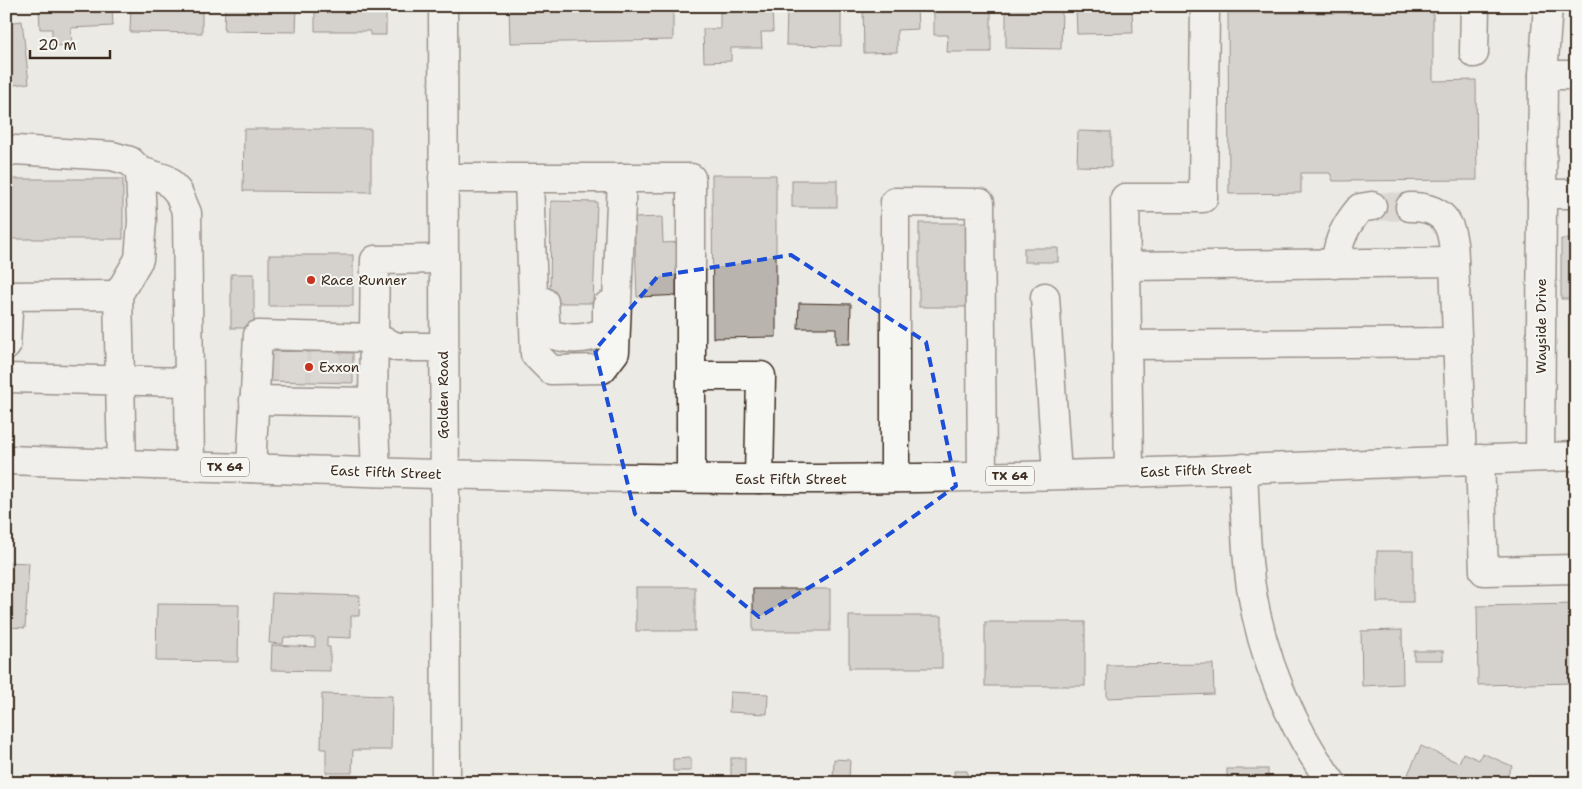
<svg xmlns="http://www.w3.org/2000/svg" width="1582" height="789" viewBox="0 0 1582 789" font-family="'Shantell Sans',sans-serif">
<rect width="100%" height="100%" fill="#ebeae5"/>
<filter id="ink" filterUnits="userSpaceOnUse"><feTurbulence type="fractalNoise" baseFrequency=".02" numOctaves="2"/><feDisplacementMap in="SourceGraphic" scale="10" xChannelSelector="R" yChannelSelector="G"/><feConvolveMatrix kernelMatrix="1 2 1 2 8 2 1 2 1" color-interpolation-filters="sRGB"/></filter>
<g filter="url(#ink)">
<g fill="#bab4ae" stroke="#3b2a1e">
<path d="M39,6h73l1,20 -42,2 1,17 -20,1v-17h-12z"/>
<path d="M131,6h71v27l-72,-1z"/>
<path d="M225,6h72l-1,26 -72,-1z"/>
<path d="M315,6h71v29h-16v-4h-55z"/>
<path d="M509,6h164v34l-163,3z"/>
<path d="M720,6h52l1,26h-12l1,16h-31v13l-27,1 -1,-33h17z"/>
<path d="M787,6h54v40l-55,-1z"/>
<path d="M863,6h54l1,23 -21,1v22l-33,1z"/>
<path d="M934,6h57v46h-44l1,-17h-14z"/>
<path d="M1006,6h56l-1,43 -55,-1z"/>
<path d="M1076,6h56l1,27 -56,1z"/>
<path d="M1361,6h72v75l43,-1 1,100 -144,1 -3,-8h-29v20l-72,1 -1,-181h133z"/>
<path d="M22,21l7,62 -23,3v-63z"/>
<path d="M244,129h127v63l-128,-1z"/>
<path d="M1078,131l33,1v35l-34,-1z"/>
<path d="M712,175h64v162l-63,1z"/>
<rect x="12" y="179" width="111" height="60"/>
<rect x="792" y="180" width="45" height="27"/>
<path d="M551,201l46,1 -4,101h-43z"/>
<path d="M662,217l1,26 20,-1 2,53 -48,2 -3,-79z"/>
<rect x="919" y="223" width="52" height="84"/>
<path d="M1561,239h15v121h-3v-61h-12z"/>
<rect x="1024" y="248" width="34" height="14"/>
<rect x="269" y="255" width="84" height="51"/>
<rect x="231" y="274" width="23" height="54"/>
<path d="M799,303l52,1 -1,40h-14v-16h-38z"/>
<path d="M266,351l87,2v30l-87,-2z"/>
<rect x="1377" y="551" width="36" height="51"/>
<path d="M6,562l23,1 -4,65 -19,-1z"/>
<rect x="636" y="587" width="59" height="44"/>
<rect x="753" y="589" width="77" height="42"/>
<path d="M272,593l88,3 -1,20h-8v22l-24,-1v10h3v24l-59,-1 1,-25 43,2v-9l-31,-1 -1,7 -14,-1z"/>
<path d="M157,604l82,1 -1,57 -82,-1z"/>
<path d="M1576,604v79l-98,2 -1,-79z"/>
<rect x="849" y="616" width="93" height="52"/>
<rect x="985" y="622" width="100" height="64"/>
<path d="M1402,630l1,54 -41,2 -1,-55z"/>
<rect x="1414" y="651" width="29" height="9"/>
<path d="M1213,664l1,30 -107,4v-33z"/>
<path d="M730,692l38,2 -1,20 -38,-2z"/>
<path d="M322,694l70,2 -1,54h-38l-1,23h-26v-24h-5z"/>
<path d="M1421,746l38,17 4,-10 16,7 3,-7 30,13 -8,17h-76l-20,-9z"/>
<path d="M691,758v13h-18v-12z"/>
<rect x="731" y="758" width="14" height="19"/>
<path d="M834,759l16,1 -1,19h-16z"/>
<rect x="1227" y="769" width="41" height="14"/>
<path d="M954,771h13l1,12h-13z"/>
</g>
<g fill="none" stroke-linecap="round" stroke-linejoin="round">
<g stroke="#c8c4bd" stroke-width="28" stroke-dasharray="28 14" stroke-linecap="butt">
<path d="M1372,206l38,1"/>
<path d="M292,352v30"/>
<path d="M325,352l1,31"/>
</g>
<defs>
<g id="minor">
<path d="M443,6l3,777"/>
<path d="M1474,53l1,-47"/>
<path d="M1543,75h33"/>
<path d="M6,152l9,-2 97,6 18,5 10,10 26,8 12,13 9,21 3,253"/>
<path d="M443,178h248v301"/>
<path d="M529,179l6,175 16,16 51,-1 13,-17 7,-174"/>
<path d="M1541,194h35"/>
<path d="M1410,207c38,0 44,21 44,55"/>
<path d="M1335,264c4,-25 9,-37 25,-56l12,-2"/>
<path d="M1126,266l328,-4 8,198"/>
<path d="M118,295l21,-36 3,-38 -2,-50"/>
<path d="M1045,297l12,177"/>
<path d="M544,302l2,31c22,7 38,8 61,-2v-25"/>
<path d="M1127,345l330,-3"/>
<path d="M6,346l3,-50 109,-1 4,169"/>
<path d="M691,376h70l-2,103"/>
<path d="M6,378l184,4"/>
<path d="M254,400l119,2"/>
<path d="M1540,457l3,-382 5,-69"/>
<path d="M1480,459l4,112 92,-2"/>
<path d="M251,468l7,-133 118,3 21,9h46"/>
<path d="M1243,468c2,40 2,80 8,119 11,70 39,139 81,196"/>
<path d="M376,472l-3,-70 2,-142 68,-1"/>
<path d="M1129,472l-4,-274h78l2,-192"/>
<path d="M895,478v-276l85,1 2,273"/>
</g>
<path id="major" d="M6,460c271,9 542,20 813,19 252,-1 505,-14 757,-23"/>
</defs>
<use href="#minor" stroke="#3b2a1e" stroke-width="31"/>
<use href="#major" stroke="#3b2a1e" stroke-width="31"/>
<use href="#minor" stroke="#f6f6f2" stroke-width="28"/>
<use href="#major" stroke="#f6f6f2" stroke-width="28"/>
</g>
</g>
<path d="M0 0H1582V789H0ZM791,255l135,87 30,144 -114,82 -83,49 -124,-103 -40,-164 63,-74z" fill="#ebeae5" fill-opacity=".55" fill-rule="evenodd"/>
<path fill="none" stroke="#1d4ed8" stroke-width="4" stroke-dasharray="10 6" stroke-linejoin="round" d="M791,255l135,87 30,144 -114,82 -83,49 -124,-103 -40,-164 63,-74z"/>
<g fill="#c8321e" stroke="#f6f6f2" stroke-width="2">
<circle cx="311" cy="280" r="5"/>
<circle cx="309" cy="367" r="5"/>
</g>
<g text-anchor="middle" stroke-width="4" stroke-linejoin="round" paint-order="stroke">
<g fill="#f6f6f2" stroke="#73675e" stroke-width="1">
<rect x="201" y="457.5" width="48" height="19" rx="4"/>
<rect x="986" y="466.5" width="48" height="19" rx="4"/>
</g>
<g font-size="12" font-weight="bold" fill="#3b2a1e">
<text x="225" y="471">TX 64</text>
<text x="1010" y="480">TX 64</text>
</g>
<g font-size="14" fill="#3b2a1e" stroke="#f6f6f2" text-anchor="start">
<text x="321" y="285">Race Runner</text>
<text x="319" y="372">Exxon</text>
</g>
<g font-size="14" fill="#3b2a1e" stroke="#f6f6f2">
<text transform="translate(1541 326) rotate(-90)" y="5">Wayside Drive</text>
<text transform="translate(443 395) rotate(-90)" y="5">Golden Road</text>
<text transform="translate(1196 470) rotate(-2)" y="5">East Fifth Street</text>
<text transform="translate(386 472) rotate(2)" y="5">East Fifth Street</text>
<text x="791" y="484">East Fifth Street</text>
</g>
</g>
<rect width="1582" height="789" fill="none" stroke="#f6f6f2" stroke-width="25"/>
<rect x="12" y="12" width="1557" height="764" fill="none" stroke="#3b2a1e" stroke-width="2" filter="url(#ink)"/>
<path d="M30 50v8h80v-8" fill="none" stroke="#3b2a1e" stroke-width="2.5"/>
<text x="38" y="50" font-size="15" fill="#3b2a1e" stroke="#f6f6f2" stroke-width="4" paint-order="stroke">20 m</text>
</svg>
